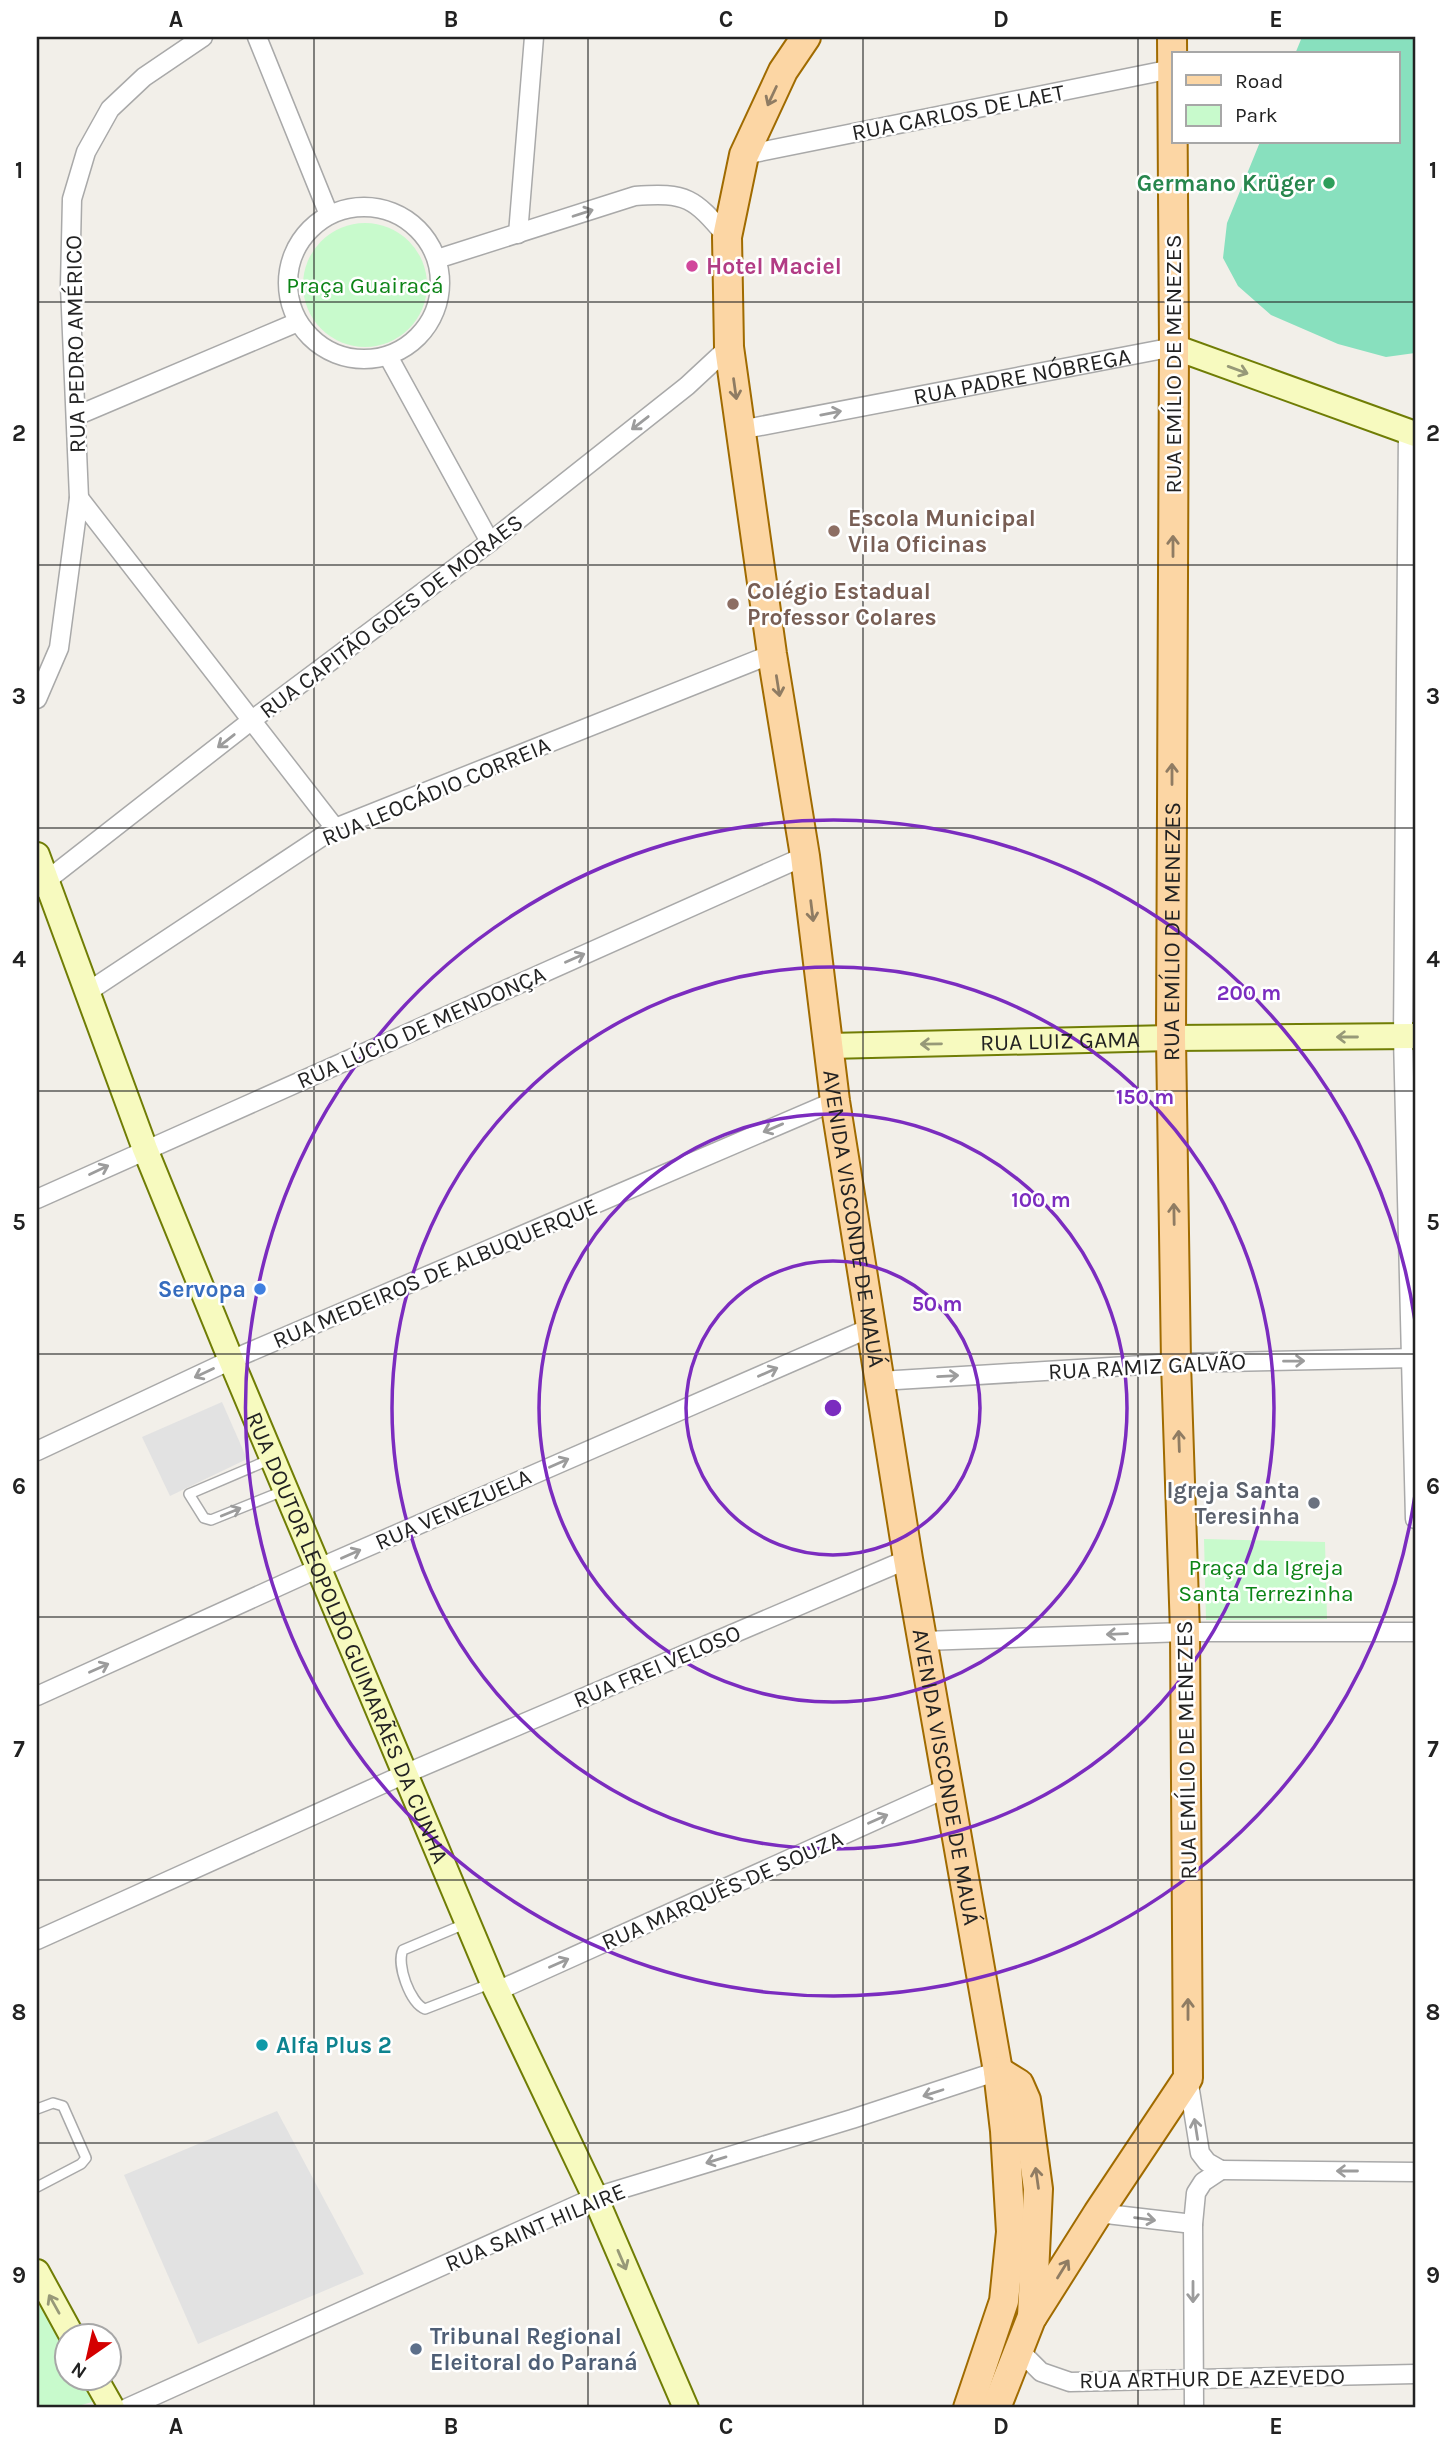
<svg xmlns="http://www.w3.org/2000/svg" width="1452" height="2445" viewBox="0 0 1452 2445" font-family="Karla,sans-serif">
<rect width="100%" height="100%" fill="#f2efe9"/>
<g fill="#c8facc">
<circle cx="365" cy="285" r="62"/>
<path d="M1204,1539l121,3 2,77 -121,1z"/>
<path d="M37,2288l29,54v36l21,1 12,21 -28,8h-34z"/>
</g>
<path fill="#88e0be" d="M1302,37h113v316l-29,4 -48,-13 -67,-29 -33,-29 -15,-28 4,-35 33,-81h138v-88h-103z"/>
<g fill="#e2e2e2">
<path d="M222,1402l25,57 -77,37 -28,-59z"/>
<path d="M277,2111l87,163 -166,70 -74,-169z"/>
</g>
<g fill="none" stroke-linecap="round" stroke-linejoin="round">
<defs>
<g id="lane">
<path d="M271,1459l-82,35 15,24 7,2 72,-29"/>
<path d="M467,1923l-64,27c-7,14 7,53 22,59l67,-26"/>
<path d="M37,2109l16,-6 10,3 23,52 -5,6 -44,23"/>
</g>
<g id="street">
<path d="M257,37l72,178"/>
<path d="M744,155l428,-86"/>
<circle cx="364" cy="283" r="76"/>
<path d="M518,234l16,-197"/>
<path d="M437,259l198,-63c52,-4 59,2 92,41"/>
<path d="M388,356l102,186"/>
<path d="M76,416l222,-94"/>
<path id="s1" d="M740,430l434,-83"/>
<path d="M1408,431l-5,606 12,482"/>
<path d="M79,498l256,330"/>
<path d="M37,699l22,-51 20,-150 -9,-212 2,-87 14,-47 24,-43 34,-32 59,-40"/>
<path d="M37,888l215,-168 238,-178 197,-156 42,-39"/>
<path d="M86,993l249,-165 437,-174"/>
<path d="M37,1199l768,-343"/>
<path d="M880,1381l296,-18 239,-5"/>
<path d="M37,1451l194,-91 604,-259"/>
<path d="M923,1641l262,-9h230"/>
<path d="M37,1696l282,-128 553,-241"/>
<path d="M37,1940l370,-167 501,-214"/>
<path d="M497,1991l450,-203"/>
<path d="M1188,2078l12,75 7,9 14,8"/>
<path d="M1221,2170l194,2"/>
<path d="M1098,2213l95,11"/>
<path d="M1019,2350l22,22 29,10 345,-8"/>
<path d="M127,2408l468,-211 257,-78 146,-48"/>
<path d="M1194,2408l-1,-184 3,-31 7,-11 18,-12"/>
</g>
<g id="secondary">
<path d="M1174,347l241,87"/>
<path id="s2" d="M37,855l108,294 86,211 262,623 102,214 91,211"/>
<path id="s3" d="M829,1046l342,-8 244,-2"/>
<path d="M37,2272l35,64"/>
<path d="M95,2378l17,30"/>
</g>
<g id="primary">
<path id="s4" d="M806,37l-23,34 -39,84 -17,82 2,110 43,307 33,202 30,245 73,458 90,512 7,60 6,101 -7,69 -36,107"/>
<path d="M998,2071l21,13 7,16 12,89 -6,128"/>
<path id="s5" d="M996,2408l35,-89 67,-106 90,-135 -3,-446 -9,-269 -5,-325 3,-691 -2,-310"/>
</g>
</defs>
<use href="#lane" stroke="#a9a9a9" stroke-width="12"/>
<use href="#street" stroke="#a9a9a9" stroke-width="21"/>
<use href="#secondary" stroke="#707d05" stroke-width="28"/>
<use href="#primary" stroke="#a06b00" stroke-width="32"/>
<use href="#lane" stroke="#fff" stroke-width="9"/>
<use href="#street" stroke="#fff" stroke-width="18"/>
<use href="#secondary" stroke="#f7fabf" stroke-width="24"/>
<use href="#primary" stroke="#fcd6a4" stroke-width="28"/>
</g>
<defs><path id="oneway-shaft" d="M-6 0H5M1.5-3L5.5 0L1.5 3" fill="none" stroke-width="1.6" stroke-linecap="round" stroke-linejoin="round" transform="scale(1.75)"/></defs>
<g stroke="#8f7c63">
<use href="#oneway-shaft" transform="translate(772 96) rotate(115)"/>
<use href="#oneway-shaft" transform="translate(735 389) rotate(82)"/>
<use href="#oneway-shaft" transform="translate(1173 546) rotate(-90)"/>
<use href="#oneway-shaft" transform="translate(778 686) rotate(81)"/>
<use href="#oneway-shaft" transform="translate(1172 774) rotate(-90)"/>
<use href="#oneway-shaft" transform="translate(812 911) rotate(83)"/>
<use href="#oneway-shaft" transform="translate(1174 1214) rotate(-91)"/>
<use href="#oneway-shaft" transform="translate(1179 1441) rotate(-92)"/>
<use href="#oneway-shaft" transform="translate(1188 2009) rotate(-90)"/>
<use href="#oneway-shaft" transform="translate(1037 2178) rotate(-98)"/>
<use href="#oneway-shaft" transform="translate(1063 2269) rotate(-58)"/>
</g>
<g stroke="#9c9c9c">
<use href="#oneway-shaft" transform="translate(583 213) rotate(-18)"/>
<use href="#oneway-shaft" transform="translate(831 413) rotate(-11)"/>
<use href="#oneway-shaft" transform="translate(640 423) rotate(142)"/>
<use href="#oneway-shaft" transform="translate(226 741) rotate(142)"/>
<use href="#oneway-shaft" transform="translate(575 958) rotate(-24)"/>
<use href="#oneway-shaft" transform="translate(773 1128) rotate(157)"/>
<use href="#oneway-shaft" transform="translate(99 1170) rotate(-25)"/>
<use href="#oneway-shaft" transform="translate(1294 1361) rotate(-1)"/>
<use href="#oneway-shaft" transform="translate(768 1372) rotate(-24)"/>
<use href="#oneway-shaft" transform="translate(204 1373) rotate(155)"/>
<use href="#oneway-shaft" transform="translate(948 1376) rotate(-3)"/>
<use href="#oneway-shaft" transform="translate(559 1463) rotate(-24)"/>
<use href="#oneway-shaft" transform="translate(231 1512) rotate(-22)"/>
<use href="#oneway-shaft" transform="translate(351 1554) rotate(-24)"/>
<use href="#oneway-shaft" transform="translate(1117 1634) rotate(178)"/>
<use href="#oneway-shaft" transform="translate(99 1668) rotate(-24)"/>
<use href="#oneway-shaft" transform="translate(878 1819) rotate(-24)"/>
<use href="#oneway-shaft" transform="translate(559 1963) rotate(-24)"/>
<use href="#oneway-shaft" transform="translate(933 2093) rotate(162)"/>
<use href="#oneway-shaft" transform="translate(1196 2129) rotate(-99)"/>
<use href="#oneway-shaft" transform="translate(716 2160) rotate(163)"/>
<use href="#oneway-shaft" transform="translate(1347 2171) rotate(-180)"/>
<use href="#oneway-shaft" transform="translate(1145 2219) rotate(7)"/>
<use href="#oneway-shaft" transform="translate(1193 2292) rotate(90)"/>
</g>
<g stroke="#979978">
<use href="#oneway-shaft" transform="translate(1238 370) rotate(20)"/>
<use href="#oneway-shaft" transform="translate(1347 1037) rotate(180)"/>
<use href="#oneway-shaft" transform="translate(931 1044) rotate(179)"/>
<use href="#oneway-shaft" transform="translate(622 2260) rotate(67)"/>
<use href="#oneway-shaft" transform="translate(54 2304) rotate(-119)"/>
</g>
<path fill="none" stroke="#222" stroke-width="2" stroke-opacity="0.55" d="M314,37v2371M588,37v2371M863,37v2371M1138,37v2371M37,302h1378M37,565h1378M37,828h1378M37,1091h1378M37,1354h1378M37,1617h1378M37,1880h1378M37,2143h1378"/>
<g fill="none" stroke="#7b2cbf" stroke-width="3.5">
<circle cx="833" cy="1408" r="147"/>
<circle cx="833" cy="1408" r="294"/>
<circle cx="833" cy="1408" r="441"/>
<path d="M1415 1495A588 588 0 1 1 1415 1321"/>
</g>
<circle fill="#2e9e5b" stroke="#fff" stroke-width="2.5" cx="1329" cy="183" r="7"/>
<circle fill="#d1479c" stroke="#fff" stroke-width="2.5" cx="692" cy="266" r="7"/>
<g fill="#8d6e63" stroke="#fff" stroke-width="2.5">
<circle cx="834" cy="531" r="7"/>
<circle cx="733" cy="604" r="7"/>
</g>
<circle fill="#3f7fe0" stroke="#fff" stroke-width="2.5" cx="260" cy="1289" r="7"/>
<circle fill="#6b7280" stroke="#fff" stroke-width="2.5" cx="1314" cy="1503" r="7"/>
<circle fill="#0f9aa8" stroke="#fff" stroke-width="2.5" cx="262" cy="2045" r="7"/>
<circle fill="#5c6f8a" stroke="#fff" stroke-width="2.5" cx="416" cy="2349" r="7"/>
<g text-anchor="middle" stroke-width="5" stroke-linejoin="round" paint-order="stroke">
<g font-size="23" fill="#222" stroke="#fff">
<text transform="translate(958 112) rotate(-11)" y="8">RUA CARLOS DE LAET</text>
<text transform="translate(75 344) rotate(-91)" y="8">RUA PEDRO AMÉRICO</text>
<text transform="translate(1173 364) rotate(-90)" y="8">RUA EMÍLIO DE MENEZES</text>
<text dy="8" stroke="none"><textPath href="#s1" startOffset="287">RUA PADRE NÓBREGA</textPath></text>
<text transform="translate(391 616) rotate(-37)" y="8">RUA CAPITÃO GOES DE MORAES</text>
<text transform="translate(436 791) rotate(-23)" y="8">RUA LEOCÁDIO CORREIA</text>
<text dy="8" stroke="none"><textPath href="#s5" startOffset="1530">RUA EMÍLIO DE MENEZES</textPath></text>
<text transform="translate(421 1027) rotate(-24)" y="8">RUA LÚCIO DE MENDONÇA</text>
<text dy="8" stroke="none"><textPath href="#s3" startOffset="231">RUA LUIZ GAMA</textPath></text>
<text dy="8" stroke="none"><textPath href="#s4" startOffset="1208">AVENIDA VISCONDE DE MAUÁ</textPath></text>
<text transform="translate(435 1273) rotate(-23)" y="8">RUA MEDEIROS DE ALBUQUERQUE</text>
<text transform="translate(1147 1366) rotate(-3)" y="8">RUA RAMIZ GALVÃO</text>
<text transform="translate(453 1509) rotate(-24)" y="8">RUA VENEZUELA</text>
<text dy="8" stroke="none"><textPath href="#s2" startOffset="842">RUA DOUTOR LEOPOLDO GUIMARÃES DA CUNHA</textPath></text>
<text transform="translate(657 1666) rotate(-23)" y="8">RUA FREI VELOSO</text>
<text transform="translate(1186 1750) rotate(-91)" y="8">RUA EMÍLIO DE MENEZES</text>
<text dy="8" stroke="none"><textPath href="#s4" startOffset="1774">AVENIDA VISCONDE DE MAUÁ</textPath></text>
<text transform="translate(722 1890) rotate(-24)" y="8">RUA MARQUÊS DE SOUZA</text>
<text transform="translate(535 2227) rotate(-23)" y="8">RUA SAINT HILAIRE</text>
<text transform="translate(1212 2378) rotate(-1)" y="8">RUA ARTHUR DE AZEVEDO</text>
</g>
<g font-size="23" font-weight="bold" fill="#27864d" stroke="#fff" text-anchor="end">
<text x="1315" y="191">Germano Krüger</text>
</g>
<g font-size="23" font-weight="bold" fill="#b23c85" stroke="#fff" text-anchor="start">
<text x="706" y="274">Hotel Maciel</text>
</g>
<g font-size="23" fill="#0c8416" stroke="#fff">
<text x="365" y="293">Praça Guairacá</text>
<text x="1266" y="1575">Praça da Igreja<tspan x="1266" dy="26">Santa Terrezinha</tspan></text>
</g>
<g font-size="23" font-weight="bold" fill="#785e54" stroke="#fff" text-anchor="start">
<text x="848" y="526">Escola Municipal<tspan x="848" dy="26">Vila Oficinas</tspan></text>
<text x="747" y="599">Colégio Estadual<tspan x="747" dy="26">Professor Colares</tspan></text>
</g>
<g font-size="23" font-weight="bold" fill="#366cbe" stroke="#fff" text-anchor="end">
<text x="246" y="1297">Servopa</text>
</g>
<g font-size="23" font-weight="bold" fill="#5b616d" stroke="#fff" text-anchor="end">
<text x="1300" y="1498">Igreja Santa<tspan x="1300" dy="26">Teresinha</tspan></text>
</g>
<g font-size="23" font-weight="bold" fill="#0d838f" stroke="#fff" text-anchor="start">
<text x="276" y="2053">Alfa Plus 2</text>
</g>
<g font-size="23" font-weight="bold" fill="#4e5e75" stroke="#fff" text-anchor="start">
<text x="430" y="2344">Tribunal Regional<tspan x="430" dy="26">Eleitoral do Paraná</tspan></text>
</g>
</g>
<circle cx="833" cy="1408" r="10" fill="#7b2cbf" stroke="#fff" stroke-width="3.5"/>
<g font-size="21" text-anchor="middle" font-weight="bold" fill="#7b2cbf" stroke="#fff" stroke-width="5" stroke-linejoin="round" paint-order="stroke">
<text x="1249" y="1000">200 m</text>
<text x="1145" y="1104">150 m</text>
<text x="1041" y="1207">100 m</text>
<text x="937" y="1311">50 m</text>
</g>
<rect width="1452" height="2445" fill="none" stroke="#ffffff" stroke-width="77"/>
<rect x="1172" y="52" width="228" height="91" fill="#ffffff" stroke="#a7a7a7" stroke-width="2"/>
<rect x="1186" y="75" width="35" height="10" fill="#fcd6a4" stroke="#a7a7a7" stroke-width="2"/>
<text x="1235" y="88" font-size="21" fill="#222222">Road</text>
<rect x="1186" y="105" width="35" height="21" fill="#c8facc" stroke="#a7a7a7" stroke-width="2"/>
<text x="1235" y="122" font-size="21" fill="#222222">Park</text>
<g transform="translate(88 2357) rotate(214)"><circle r="33" fill="#ffffff" stroke="#a7a7a7" stroke-width="2"/>
<path d="M0-5L12 26L0 18L-12 26Z" fill="#d40000"/>
<text y="-10" font-size="19" font-weight="bold" text-anchor="middle" fill="#222222">N</text>
</g>
<rect x="38" y="38" width="1376" height="2368" fill="none" stroke="#222" stroke-width="2.5"/>
<g font-size="23" text-anchor="middle" font-weight="bold" fill="#222">
<text x="176" y="27">A</text>
<text x="451" y="27">B</text>
<text x="726" y="27">C</text>
<text x="1001" y="27">D</text>
<text x="1276" y="27">E</text>
<text x="19" y="178">1</text>
<text x="1433" y="178">1</text>
<text x="19" y="441">2</text>
<text x="1433" y="441">2</text>
<text x="19" y="704">3</text>
<text x="1433" y="704">3</text>
<text x="19" y="967">4</text>
<text x="1433" y="967">4</text>
<text x="19" y="1230">5</text>
<text x="1433" y="1230">5</text>
<text x="19" y="1494">6</text>
<text x="1433" y="1494">6</text>
<text x="19" y="1757">7</text>
<text x="1433" y="1757">7</text>
<text x="19" y="2020">8</text>
<text x="1433" y="2020">8</text>
<text x="19" y="2283">9</text>
<text x="1433" y="2283">9</text>
<text x="176" y="2434">A</text>
<text x="451" y="2434">B</text>
<text x="726" y="2434">C</text>
<text x="1001" y="2434">D</text>
<text x="1276" y="2434">E</text>
</g>
</svg>
